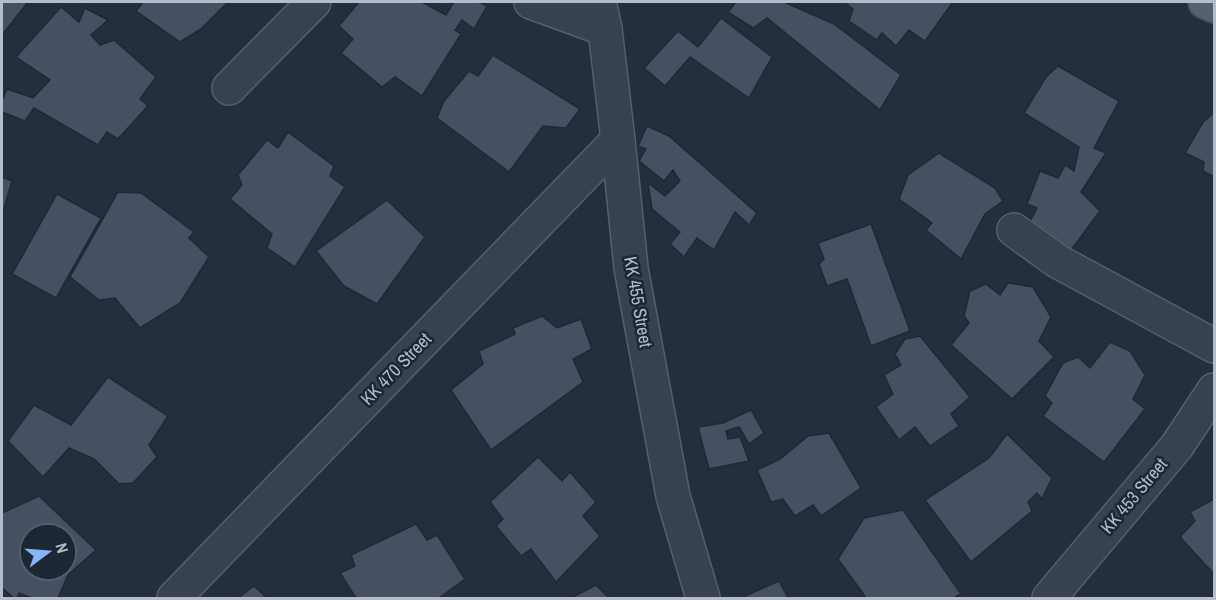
<svg xmlns="http://www.w3.org/2000/svg" width="1216" height="600" viewBox="0 0 1216 600" font-family="'Archivo Narrow',sans-serif">
<rect width="100%" height="100%" fill="#242f3e"/>
<g fill="#455162" stroke="#1f2835" stroke-width="1.5" fill-rule="evenodd">
<path d="M2,2h26l-26,33z"/>
<path d="M143,2h85l-27,27 -21,13 -44,-31z"/>
<path d="M359,2h63l24,13 8,-13h25l8,4 -13,23 -12,-9 -7,10 6,4 -39,62 -27,-19 -13,10 -41,-34 12,-14 -14,-13z"/>
<path d="M736,2h48l50,22 67,51 -21,35 -113,-92 -14,10 -25,-16z"/>
<path d="M844,2h109l-28,39 -16,-11 -13,16 -14,-13 -5,7 -28,-19 4,-12z"/>
<path d="M61,7l18,15 6,-14 23,12 -17,15 9,10 14,-5 42,37 -16,22 8,7 -30,33 -11,-7 -9,13 -64,-37 -9,13 -23,-9v-11l5,-12 26,9 17,-18 -34,-23z"/>
<path d="M721,18l51,39 -23,41 -59,-41 -25,29 -21,-18 34,-37 20,16z"/>
<path d="M493,55l87,54 -14,19 -23,-2 -34,46 -72,-54 7,-17 25,-30 9,5z"/>
<path d="M1058,66l61,35 -25,47 12,5 -25,39 19,19 -37,50 -38,-30 12,-23 -10,-4 13,-33 18,7 7,-13 9,6 5,-24 -55,-34 22,-36z"/>
<path d="M1214,113v64l-11,-6 1,-9 -19,-9 18,-31z"/>
<path d="M647,126l22,10 88,77 -8,12 -14,-13 -21,38 -17,-12 -13,19 -14,-13 10,-12 -28,-23 -4,-26 17,13 15,-15 -7,-11 -9,11 -25,-20 7,-12 -8,-3z"/>
<path d="M288,132l46,34 -4,10 15,11 -50,80 -28,-19 5,-14 -42,-35 12,-14 -4,-10 29,-35 11,8z"/>
<path d="M939,153l56,35 8,13 -18,13 -24,45 -35,-29 6,-7 -33,-24 9,-24z"/>
<path d="M2,177l10,4 -10,34z"/>
<path d="M118,192l23,1 53,39 -5,6 20,19 -29,46 -40,25 -25,-30 -16,2 -29,-23z"/>
<path d="M57,194l44,24 -45,80 -44,-24z"/>
<path d="M387,200l38,37 -48,67 -33,-18 -28,-35z"/>
<path d="M871,224l39,107 -39,15 -24,-67 -20,7 -8,-22 5,-5 -6,-16z"/>
<path d="M1008,283l25,4 18,30 -12,24 15,16 -42,42 -61,-54 18,-22 -5,-7 6,-25 16,-7 14,11z"/>
<path d="M542,316l15,12 24,-9 11,30 -19,10 10,23 -92,68 -40,-60 32,-26 -4,-13 36,-17 -2,-6z"/>
<path d="M920,336l50,61 -19,17 8,12 -29,20 -15,-19 -16,13 -23,-33 17,-13 -9,-19 17,-10 -6,-11 10,-15z"/>
<path d="M1110,342l20,9 15,24 -12,24 12,10 -41,53 -61,-46 9,-13 -7,-7 18,-33 15,-6 12,11z"/>
<path d="M108,377l60,39 -19,29 8,12 -24,26 -14,1 -25,-25 -25,-11 -26,29 -35,-36 26,-36 37,20z"/>
<path d="M751,410l13,23 -15,11 -10,-17 -13,4 2,8 12,-2 9,24 -40,8 -11,-42 25,-4z"/>
<path d="M829,433l32,55 -40,28 -8,-11 -18,11 -12,-17 -12,3 -14,-32 23,-11 28,-23z"/>
<path d="M1007,434l45,44 -10,21 -5,-6 -9,9 4,9 -61,51 -46,-62 64,-42z"/>
<path d="M538,457l24,24 8,-9 26,30 -13,14 17,20 -44,46 -25,-33 -10,7 -25,-30 7,-7 -13,-17z"/>
<path d="M39,496l57,54 -28,25 -10,23h-26l-13,-5 -2,5h-3l-12,-10v-75zM30,534h36v36h-36z"/>
<path d="M1214,499v75l-34,-37 15,-16 -5,-9z"/>
<path d="M903,510l58,84 -7,4h-90l1,-2 -27,-37 26,-41z"/>
<path d="M416,524l11,16 10,-5 28,44 -26,19h-83l-16,-25 15,-7 -4,-11z"/>
<path d="M779,581l9,17h-42l-1,-2z"/>
<path d="M596,585l13,13h-38z"/>
<path d="M254,586l13,12h-29z"/>
</g>
<g fill="none" stroke-linecap="round" stroke-linejoin="round">
<defs>
<g id="minor">
<path d="M531,2l74,27"/>
<path d="M599,2l6,27 13,111 13,128 42,228 30,102"/>
<path d="M229,88l85,-86"/>
<path d="M1014,230l43,31 157,85"/>
<path d="M174,598l444,-458"/>
<path d="M1049,598l128,-152 37,-56"/>
</g>
<path id="major" d="M1205,2l9,4"/>
</defs>
<use href="#minor" stroke="#565f6c" stroke-width="36"/>
<use href="#major" stroke="#414a57" stroke-width="36"/>
<use href="#minor" stroke="#38414e" stroke-width="33"/>
<use href="#major" stroke="#56606e" stroke-width="33"/>
</g>
<g text-anchor="middle" stroke-width="5" stroke-linejoin="round" paint-order="stroke">
<g font-size="18" fill="#b4bcc9" stroke="#1d2633">
<text transform="translate(638 302) rotate(80)" y="6">KK 455 Street</text>
<text transform="translate(396 369) rotate(-46)" y="6">KK 470 Street</text>
<text transform="translate(1134 496) rotate(-50)" y="6">KK 453 Street</text>
</g>
</g>
<rect width="1216" height="600" fill="none" stroke="#b4bcc9" stroke-width="6"/>
<g transform="translate(48 552) rotate(74)"><circle r="28" fill="#1d2633" stroke="#59626f" stroke-width="1.5"/>
<path d="M0-4.5L10 22L0 15L-10 22Z" fill="#8ab4f8"/>
<text y="-9" font-size="16" font-weight="bold" text-anchor="middle" fill="#b4bcc9">N</text>
</g>
</svg>
